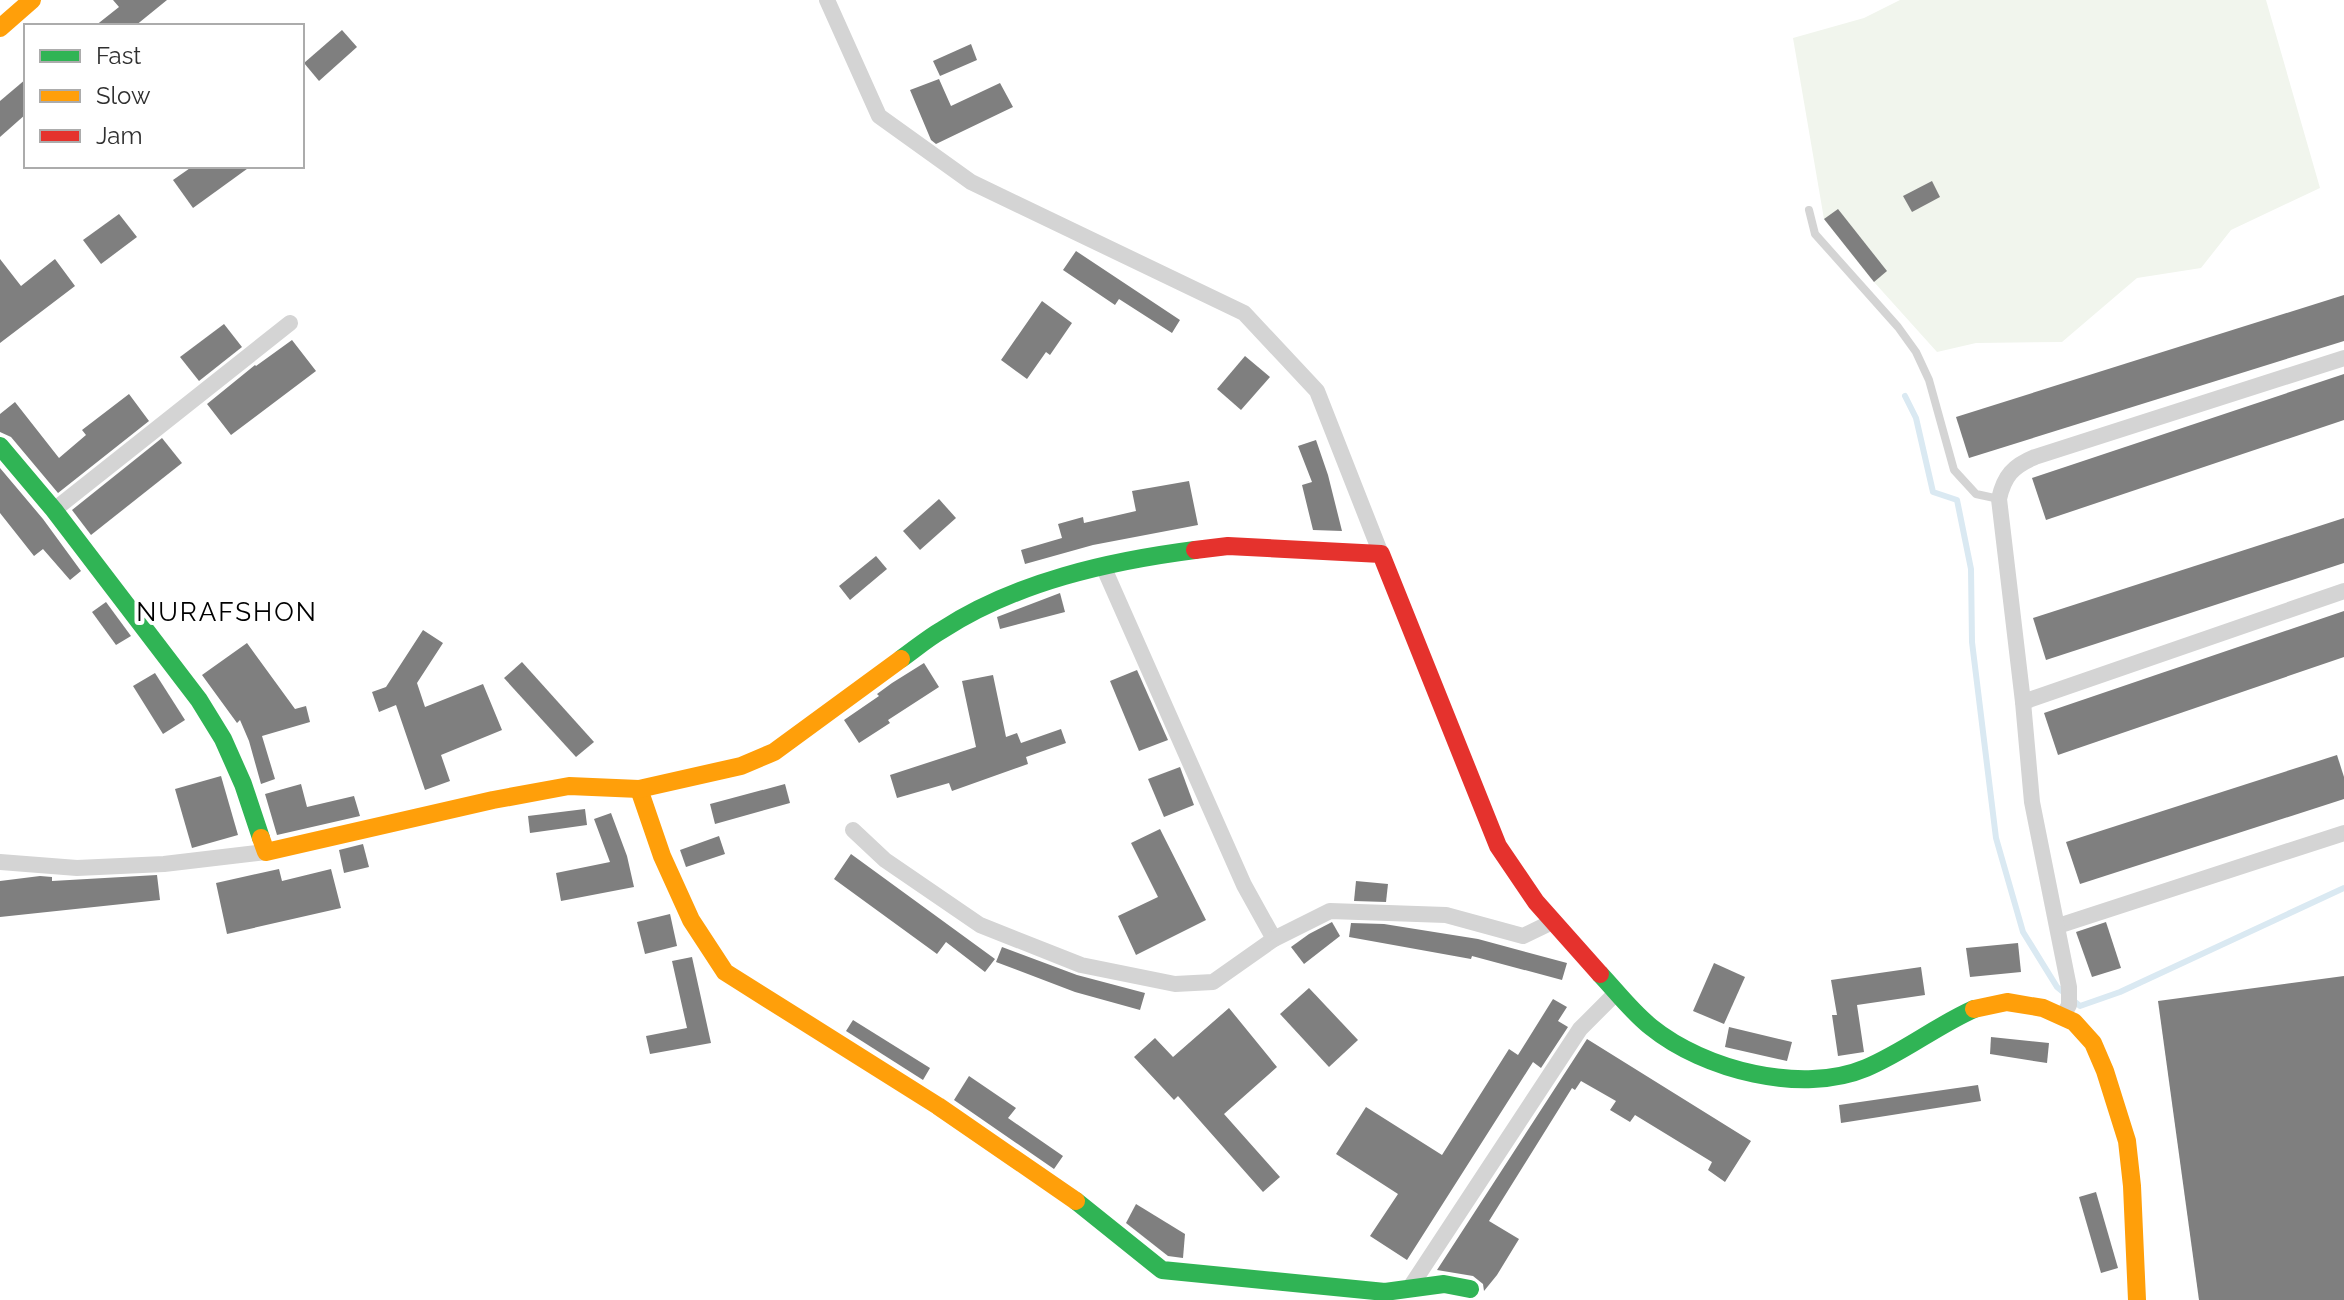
<svg xmlns="http://www.w3.org/2000/svg" width="2344" height="1300" viewBox="0 0 2344 1300" font-family="Raleway,sans-serif">
<rect width="100%" height="100%" fill="#fff"/>
<path fill="#f1f5ed" d="M1900,0h366l54,188 -89,42 -30,38 -64,10 -75,64 -86,1 -39,9 -63,-70 -50,-63 -31,-181 71,-20z"/>
<g fill="none" stroke-linecap="round" stroke-linejoin="round">
<path stroke="#dae9f2" stroke-width="6" d="M1905,396l11,22 17,74 24,8 14,69 1,73 24,196 27,94 34,55 23,19 40,-14 224,-104"/>
</g>
<g fill="#7f7f7f">
<path d="M113,0h54l-32,26h-40l24,-19z"/>
<path d="M342,30l15,17 -38,34 -15,-18z"/>
<path d="M971,44l6,16 -37,16 -7,-15z"/>
<path d="M26,79v35l-26,23v-36z"/>
<path d="M939,79l12,27 49,-23 13,24 -77,37 -5,-4 -21,-50z"/>
<path d="M193,166h58l-58,42 -20,-28z"/>
<path d="M1932,181l8,16 -28,15 -9,-16z"/>
<path d="M1838,209l49,62 -13,11 -50,-63z"/>
<path d="M119,214l18,23 -36,27 -18,-24z"/>
<path d="M1076,251l104,69 -8,13 -53,-34 -4,6 -52,-35z"/>
<path d="M0,259l21,27 34,-27 20,27 -75,57z"/>
<path d="M2344,295v46l-375,117 -13,-41z"/>
<path d="M1042,301l30,22 -22,32 -4,-3 -19,27 -26,-19z"/>
<path d="M224,324l18,23 -43,34 -19,-24z"/>
<path d="M292,340l24,31 -85,64 -24,-31 48,-39 1,1z"/>
<path d="M1245,356l25,21 -29,33 -24,-21z"/>
<path d="M2344,374v46l-298,100 -14,-42z"/>
<path d="M129,394l20,27 -91,72 -47,-56 -11,-5v-18l15,-12 44,56 27,-23 -4,-5z"/>
<path d="M162,438l20,25 -91,72 -19,-25z"/>
<path d="M1316,440l12,35 14,56 -29,-1 -11,-45 10,-3 -14,-36z"/>
<path d="M0,468l43,51 38,52 -11,9 -27,-31 -9,7 -34,-43z"/>
<path d="M1189,481l9,44 -105,20 -68,19 -4,-14 41,-12 -4,-14 25,-7 1,6 52,-12 -4,-20z"/>
<path d="M939,499l17,19 -36,32 -17,-19z"/>
<path d="M2344,518v45l-298,97 -13,-42z"/>
<path d="M876,556l11,13 -37,31 -11,-14z"/>
<path d="M1060,593l5,19 -65,17 -3,-12z"/>
<path d="M106,602l25,34 -15,9 -24,-33z"/>
<path d="M2344,611v46l-286,98 -14,-42z"/>
<path d="M423,630l20,13 -26,40 8,24 58,-23 19,46 -61,25 9,26 -25,9 -29,-85 -17,7 -7,-20 14,-5z"/>
<path d="M247,643l48,66 11,-3 4,16 -48,14 13,43 -14,5 -12,-43 -9,-21 -3,3 -35,-48z"/>
<path d="M522,662l72,80 -18,15 -72,-79z"/>
<path d="M924,663l15,24 -51,33 2,3 -31,20 -15,-23 35,-24 -2,-2 15,-11z"/>
<path d="M1137,670l31,70 -29,11 -29,-70z"/>
<path d="M155,673l30,47 -22,14 -30,-48z"/>
<path d="M993,675l13,62 11,-4 4,10 40,-14 5,14 -40,14 2,7 -76,27 -3,-8 -52,15 -7,-23 86,-28 -14,-66z"/>
<path d="M2337,755l7,22v22l-264,85 -14,-42z"/>
<path d="M1180,767l14,38 -30,12 -16,-38z"/>
<path d="M221,776l17,59 -46,13 -17,-59z"/>
<path d="M301,784l6,23 47,-11 6,20 -83,19 -12,-41z"/>
<path d="M785,784l5,19 -75,21 -5,-20z"/>
<path d="M585,809l2,16 -57,8 -2,-17z"/>
<path d="M611,813l16,43 7,31 -73,14 -5,-28 54,-11 -16,-43z"/>
<path d="M1160,829l46,91 -70,35 -18,-39 40,-19 -27,-54z"/>
<path d="M719,836l6,18 -39,13 -6,-17z"/>
<path d="M363,844l6,23 -25,6 -5,-23z"/>
<path d="M851,854l144,105 -10,13 -39,-30 -9,12 -103,-75z"/>
<path d="M279,869l3,12 49,-12 10,39 -114,26 -11,-51z"/>
<path d="M157,875l3,25 -160,17v-36l40,-5 12,1v4z"/>
<path d="M1356,881l32,3 -2,18 -32,-1z"/>
<path d="M670,914l7,32 -32,8 -8,-32z"/>
<path d="M1332,922l8,14 -36,28 -13,-17 18,-13z"/>
<path d="M2106,922l15,46 -29,9 -16,-45z"/>
<path d="M1351,923l33,1 94,15 89,24 -5,17 -90,-24 -1,3 -122,-22z"/>
<path d="M2018,943l3,29 -51,5 -4,-29z"/>
<path d="M1002,947l75,28 68,18 -5,17 -65,-18 -79,-30z"/>
<path d="M692,957l19,86 -61,11 -4,-18 41,-8 -15,-67z"/>
<path d="M1714,963l31,14 -21,47 -31,-13z"/>
<path d="M1921,967l4,28 -68,10 7,47 -26,4 -6,-41h5l-6,-35z"/>
<path d="M2344,976v324h-145l-41,-299z"/>
<path d="M1309,988l49,52 -29,27 -49,-53z"/>
<path d="M1553,999l14,8 -9,14 10,6 -27,41 -8,-6 -126,198 -37,-24 28,-42 -62,-40 30,-47 76,48 67,-106 9,6z"/>
<path d="M1229,1008l48,59 -53,47 56,63 -17,15 -85,-96 -4,4 -40,-43 21,-19 18,19z"/>
<path d="M853,1020l77,48 -7,12 -77,-49z"/>
<path d="M1729,1027l63,15 -5,19 -62,-14z"/>
<path d="M1991,1037l58,6 -2,20 -57,-9z"/>
<path d="M1587,1039l164,102 -26,41 -17,-12 4,-8 -77,-47 -5,7 -20,-12 6,-9 -35,-20 -6,9 -3,-2 -83,133 30,18 -22,36 -13,16 -1,-7 -10,-8 -36,-6z"/>
<path d="M969,1076l47,32 -8,10 55,38 -9,13 -100,-69z"/>
<path d="M1978,1085l3,16 -140,22 -2,-18z"/>
<path d="M2096,1192l22,76 -17,5 -22,-76z"/>
<path d="M1136,1204l49,30 -2,24 -15,-2 -42,-33z"/>
</g>
<g fill="none" stroke-linecap="round" stroke-linejoin="round">
<path stroke="#d4d4d4" stroke-width="8" d="M1809,210l6,24 83,93 18,25 13,28 25,90 22,24 23,5"/>
<g stroke="#d4d4d4" stroke-width="16">
<path d="M827,0l52,116 92,66 273,131 73,78 64,163"/>
<path d="M54,510l236,-187"/>
<path d="M1103,566l141,319 30,54"/>
<path d="M2023,702l321,-111"/>
<path d="M853,830l32,30 95,65 101,40 94,19 38,-2 61,-43 56,-28 116,4 77,21 27,-13"/>
<path d="M0,862l77,6 87,-4 102,-12"/>
<path d="M2058,926l286,-93"/>
<path d="M2063,1016l6,-11v-18l-37,-185 -9,-100 -24,-203c5,-23 14,-33 36,-42l309,-99"/>
<path d="M1409,1289l171,-260 37,-37"/>
</g>
<g stroke="#30b455" stroke-width="18">
<path d="M0,446l54,64 145,190 24,39 20,45 18,54"/>
<path d="M901,659c14,-10 27,-21 41,-29 74,-48 167,-69 253,-80"/>
<path d="M1600,974c17,18 32,38 51,53 53,43 151,68 215,41 38,-16 70,-42 108,-59"/>
<path d="M1076,1201l86,69 223,22 59,-8 26,5"/>
</g>
<g stroke="#ff9f0a" stroke-width="18">
<path d="M0,28l32,-28"/>
<path d="M639,789l23,67 29,64 34,52 213,134 138,95"/>
<path d="M261,838l5,14 227,-52 76,-14 70,3 102,-23 33,-14 127,-93"/>
<path d="M1974,1009l33,-7 36,6 31,14 19,21 12,28 22,70 5,45 5,114"/>
</g>
<path stroke="#e5322d" stroke-width="18" d="M1195,550l33,-4 153,8 117,292 38,56 64,72"/>
</g>
<g text-anchor="middle" stroke-width="8" stroke-linejoin="round" paint-order="stroke">
<g font-size="26" letter-spacing="2" fill="#000" stroke="#fff">
<text x="227" y="621">NURAFSHON</text>
</g>
</g>
<rect x="24" y="24" width="280" height="144" fill="#ffffff" stroke="#acacac" stroke-width="2"/>
<rect x="40" y="50" width="40" height="12" fill="#30b455" stroke="#acacac" stroke-width="2"/>
<text x="96" y="64" font-size="24" fill="#303030">Fast</text>
<rect x="40" y="90" width="40" height="12" fill="#ff9f0a" stroke="#acacac" stroke-width="2"/>
<text x="96" y="104" font-size="24" fill="#303030">Slow</text>
<rect x="40" y="130" width="40" height="12" fill="#e5322d" stroke="#acacac" stroke-width="2"/>
<text x="96" y="144" font-size="24" fill="#303030">Jam</text>
</svg>
